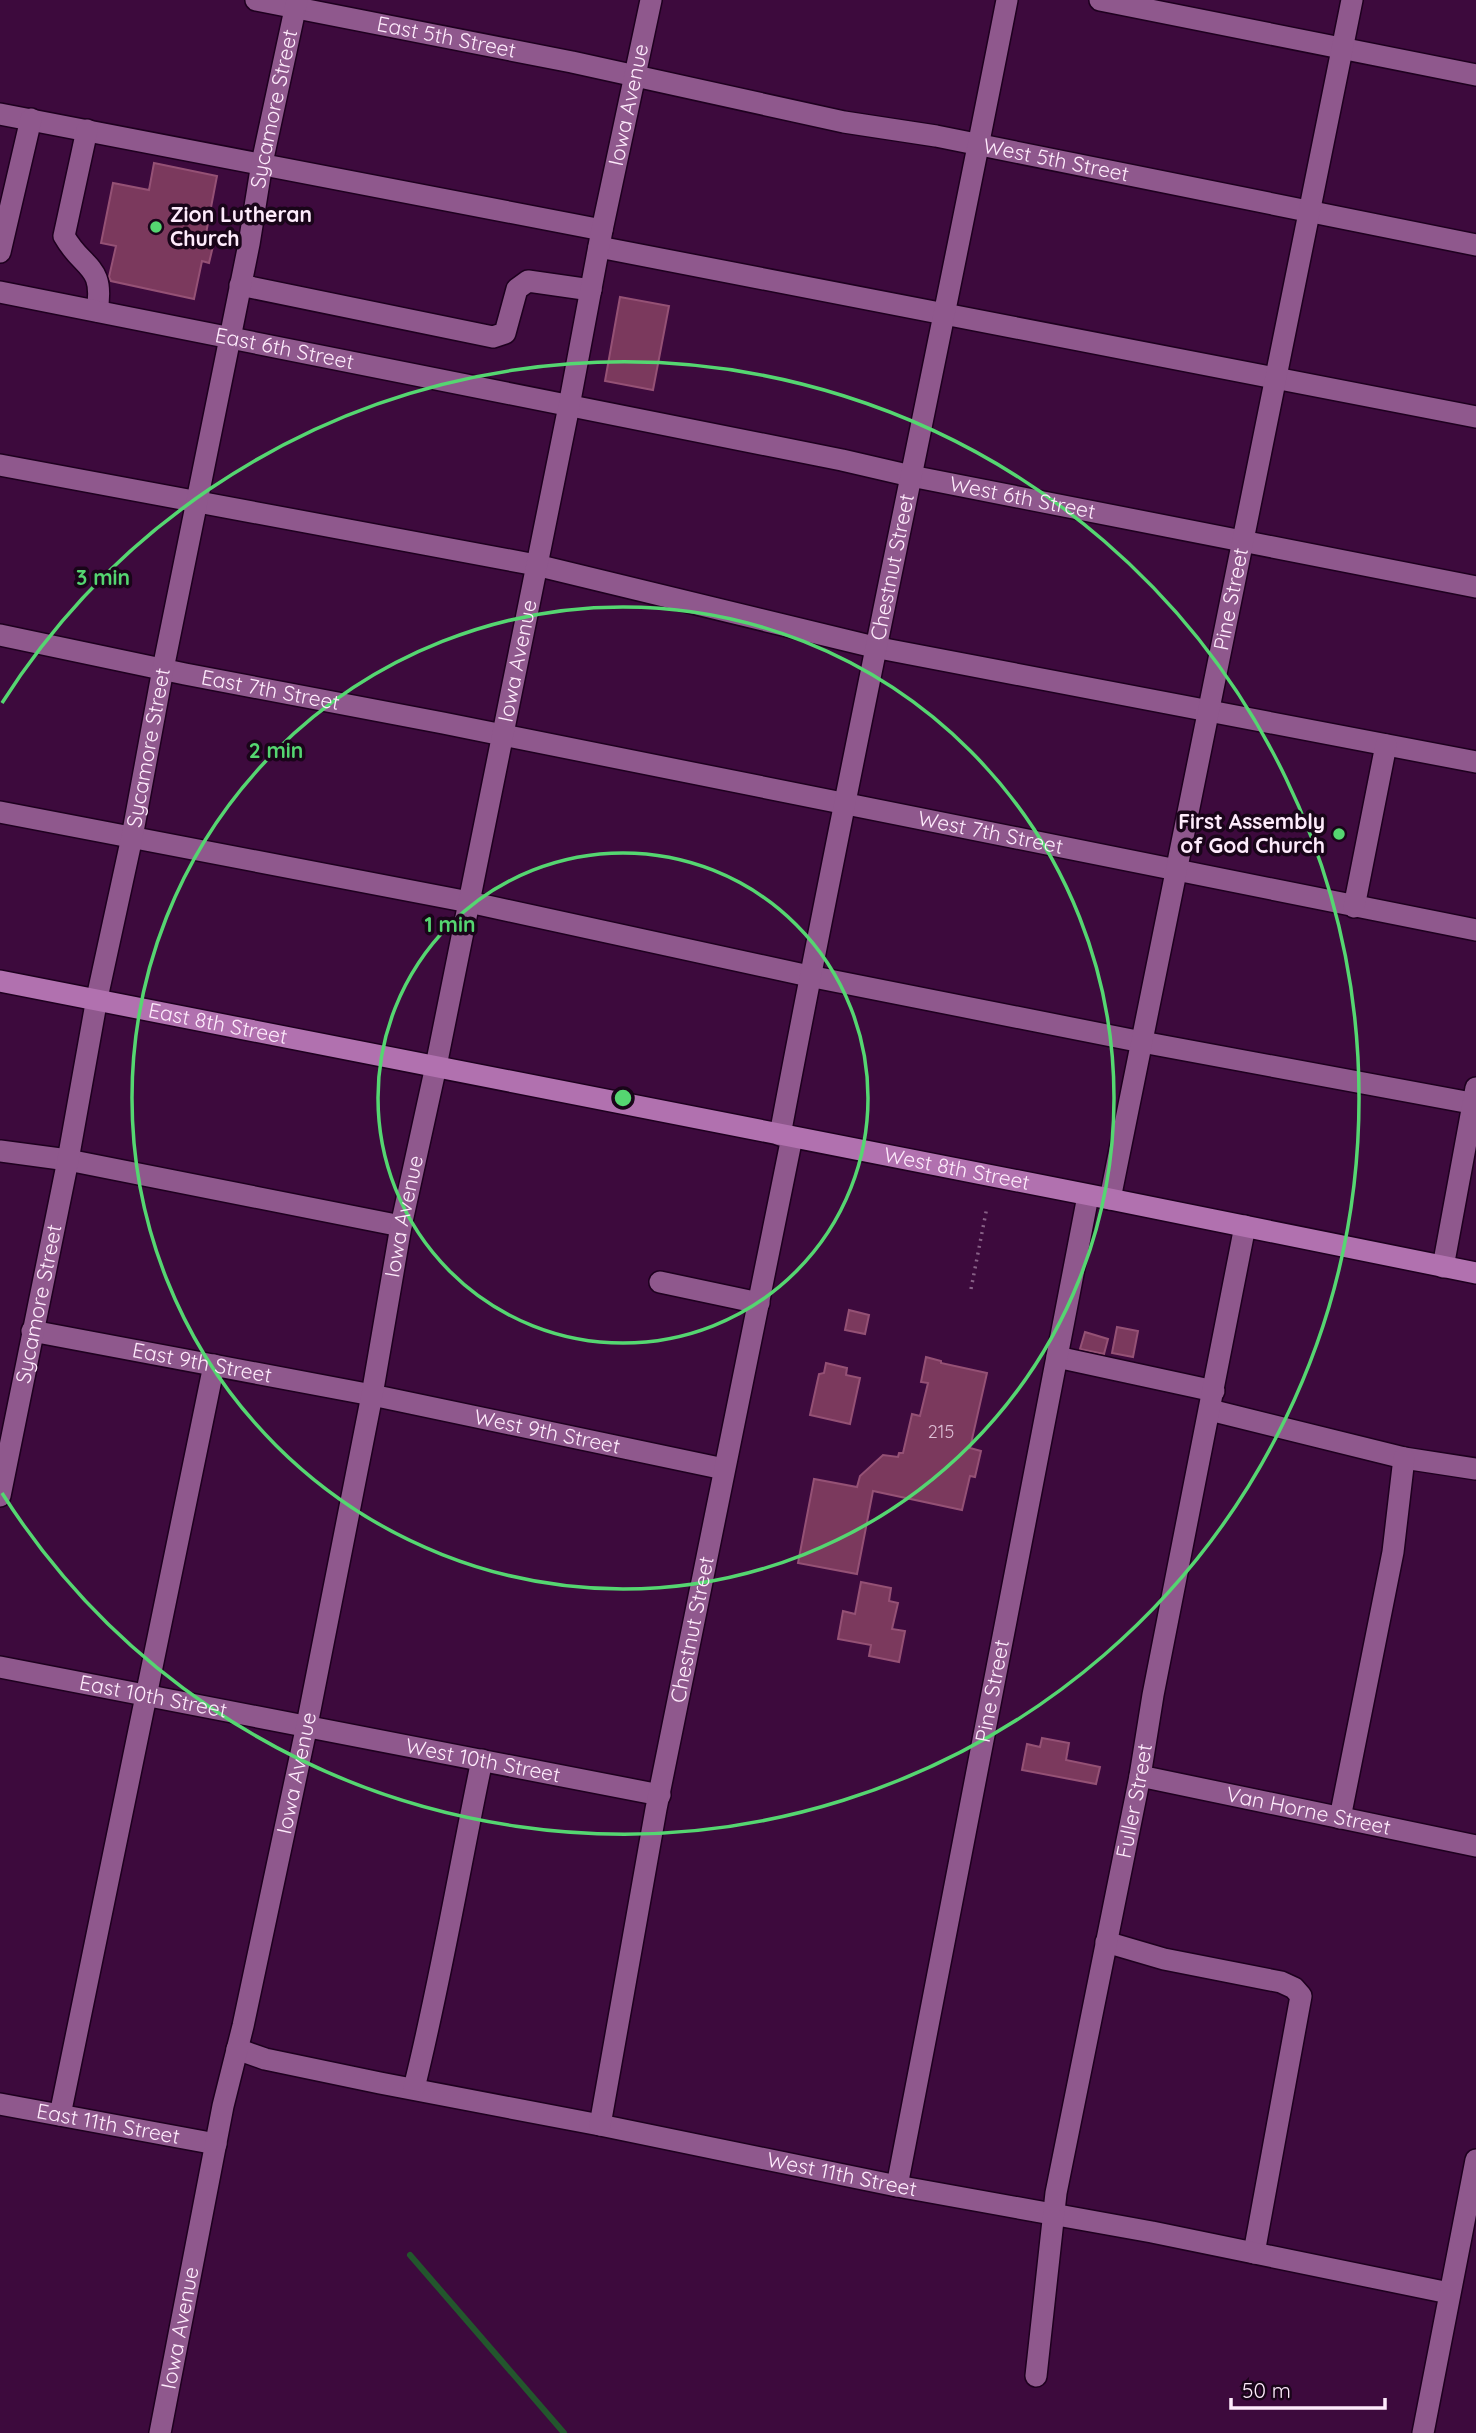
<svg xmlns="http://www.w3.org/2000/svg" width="1476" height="2433" viewBox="0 0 1476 2433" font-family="Quicksand,sans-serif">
<rect width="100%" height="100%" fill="#3d0a3d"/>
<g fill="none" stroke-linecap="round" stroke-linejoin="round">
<path stroke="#23562d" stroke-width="6" d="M410,2255l154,178"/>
</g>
<g fill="#7b395d" stroke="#955175" stroke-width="2">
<path d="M154,163l63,13 -13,68 9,2 -4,17 -7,-2 -8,38 -83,-18 -2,-4 7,-31 -15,-3 12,-60 36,7z"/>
<path d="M620,297l49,9 -16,84 -48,-9z"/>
<path d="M849,1310l20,5 -4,19 -20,-4z"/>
<path d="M1117,1327l21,4 -5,26 -21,-4z"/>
<path d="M1085,1332l23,7 -4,15 -24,-5z"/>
<path d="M926,1357l15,4v2l46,10 -17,75 11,3 -6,26 -5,-1 -8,34 -89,-19 -16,83 -59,-11 16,-84 43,8 3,-11 23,-21 15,2 1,-4h4l9,-39 8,2 8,-33 -7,-1z"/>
<path d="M826,1363l21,5 -1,7 14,3 -10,46 -40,-9 9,-41 5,-1z"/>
<path d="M861,1582l30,6 -2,13 9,2 -6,26 13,2 -6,31 -30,-6 2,-11 -33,-6 5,-28 12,3z"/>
<path d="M1042,1738l27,5 -3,17 34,7 -4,17 -74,-14 5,-26 13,3z"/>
</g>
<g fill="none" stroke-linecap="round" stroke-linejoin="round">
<defs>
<g id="minor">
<path id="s1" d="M256,0l316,62 272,60 92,14 540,109"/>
<path d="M1100,0l376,75"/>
<path d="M0,114l602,116"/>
<path d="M87,130l-23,106c19,34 41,28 33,75"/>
<path d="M599,247l877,170"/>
<path d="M0,252l31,-133"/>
<path d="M240,285l253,52 12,-4 12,-44 11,-8 63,9"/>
<path id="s2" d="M0,292l842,168 69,16 565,111"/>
<path d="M0,465l536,100 338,82 602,115"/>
<path id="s3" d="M0,635l185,39 258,49 1033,207"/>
<path d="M0,812l469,90 340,74 333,66 334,62"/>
<path d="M1354,907l32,-162"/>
<path id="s4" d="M780,1135c71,-379 153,-756 227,-1135"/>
<path d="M0,1151l68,9 333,66"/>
<path id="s5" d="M1110,1199l242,-1199"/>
<path d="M1443,1267l33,-179"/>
<path d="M660,1282l99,21"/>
<path id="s6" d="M32,1331l340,64 352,74"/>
<path d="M1057,1357l157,34"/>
<path d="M1210,1410l194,48 72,11"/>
<path id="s7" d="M0,1496l68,-336 29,-162 35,-161 31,-168 86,-425 13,-81 35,-163"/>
<path id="s8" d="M0,1667l660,128"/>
<path id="s9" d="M1140,1776l336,70"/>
<path d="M1340,1818l53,-266 11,-94"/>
<path d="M1106,1942l58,17 117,23 13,6 7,8 -47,257"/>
<path id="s10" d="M237,2049l28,10 115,24 220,42 297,61 255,46 297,61"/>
<path d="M414,2088c27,-108 45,-218 68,-328"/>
<path id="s11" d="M0,2104l216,40"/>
<path d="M60,2115l154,-750"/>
<path id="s12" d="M600,2125l56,-316 136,-672"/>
<path id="s13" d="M897,2186l191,-990"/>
<path id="s14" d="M1036,2376l20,-183 84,-417 13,-81 92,-469"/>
<path id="s15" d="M160,2433l63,-327 20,-80 64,-301 65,-330 29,-169 35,-160 133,-660 33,-176 49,-230"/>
<path d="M1423,2433l53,-273"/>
</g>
<g id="major">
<path id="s16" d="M0,981l1110,218 366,74"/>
</g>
</defs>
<use href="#minor" stroke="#1e001f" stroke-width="24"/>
<use href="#major" stroke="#1e001f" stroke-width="24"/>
<path stroke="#876086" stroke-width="3.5" stroke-dasharray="2 5" stroke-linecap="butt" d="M971,1289l16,-82"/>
<use href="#minor" stroke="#8f588d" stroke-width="21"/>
<use href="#major" stroke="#b171af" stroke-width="21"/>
</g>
<g fill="none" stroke="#55d671" stroke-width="3.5">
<circle cx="623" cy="1098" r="245"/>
<circle cx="623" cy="1098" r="491"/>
<path d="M2 703A736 736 0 1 1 2 1493"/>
</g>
<g fill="#55d671" stroke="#190519" stroke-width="2.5">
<circle cx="156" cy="227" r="7"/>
<circle cx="1339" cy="834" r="7"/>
</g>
<g text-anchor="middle" stroke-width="7" stroke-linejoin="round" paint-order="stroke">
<g font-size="18" fill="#ddbed4">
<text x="941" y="1438">215</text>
</g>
<g font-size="21" fill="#feebfc" stroke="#190519">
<text dy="7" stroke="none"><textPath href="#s1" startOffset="194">East 5th Street</textPath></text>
<text dy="7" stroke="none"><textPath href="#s15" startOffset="2375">Iowa Avenue</textPath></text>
<text dy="7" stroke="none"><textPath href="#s7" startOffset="1414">Sycamore Street</textPath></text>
<text dy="7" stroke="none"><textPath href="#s1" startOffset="816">West 5th Street</textPath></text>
<text dy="7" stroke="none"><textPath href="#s2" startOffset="290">East 6th Street</textPath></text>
<text dy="7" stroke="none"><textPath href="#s2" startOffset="1043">West 6th Street</textPath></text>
<text dy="7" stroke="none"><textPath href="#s4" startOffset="579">Chestnut Street</textPath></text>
<text dy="7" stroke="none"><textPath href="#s5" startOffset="612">Pine Street</textPath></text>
<text dy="7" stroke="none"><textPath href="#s15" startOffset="1808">Iowa Avenue</textPath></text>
<text dy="7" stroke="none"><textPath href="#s3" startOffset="276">East 7th Street</textPath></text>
<text dy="7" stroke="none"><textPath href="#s7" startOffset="763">Sycamore Street</textPath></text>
<text dy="7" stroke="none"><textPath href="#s3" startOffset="1010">West 7th Street</textPath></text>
<text dy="7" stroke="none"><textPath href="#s16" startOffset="222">East 8th Street</textPath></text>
<text dy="7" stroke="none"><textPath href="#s16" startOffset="975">West 8th Street</textPath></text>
<text dy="7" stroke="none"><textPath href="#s15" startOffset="1241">Iowa Avenue</textPath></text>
<text dy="7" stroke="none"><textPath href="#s7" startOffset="196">Sycamore Street</textPath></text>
<text dy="7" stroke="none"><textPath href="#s6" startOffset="173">East 9th Street</textPath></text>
<text dy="7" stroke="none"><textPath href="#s6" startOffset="525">West 9th Street</textPath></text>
<text dy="7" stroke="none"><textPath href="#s12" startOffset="504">Chestnut Street</textPath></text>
<text dy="7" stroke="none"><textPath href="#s13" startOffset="504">Pine Street</textPath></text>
<text dy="7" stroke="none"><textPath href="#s8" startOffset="156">East 10th Street</textPath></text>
<text dy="7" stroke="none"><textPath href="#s8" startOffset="492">West 10th Street</textPath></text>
<text dy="7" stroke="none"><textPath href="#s15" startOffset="674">Iowa Avenue</textPath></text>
<text dy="7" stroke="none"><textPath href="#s14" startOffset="584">Fuller Street</textPath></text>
<text dy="7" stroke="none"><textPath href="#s9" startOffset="172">Van Horne Street</textPath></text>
<text dy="7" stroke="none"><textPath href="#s11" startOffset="110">East 11th Street</textPath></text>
<text dy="7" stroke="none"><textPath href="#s10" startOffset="618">West 11th Street</textPath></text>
<text dy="7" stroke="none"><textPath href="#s15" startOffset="107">Iowa Avenue</textPath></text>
</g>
<g font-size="21" font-weight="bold" fill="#feebfc" stroke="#190519" text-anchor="start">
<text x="170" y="222">Zion Lutheran<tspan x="170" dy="24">Church</tspan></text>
<text x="1325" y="829" text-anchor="end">First Assembly<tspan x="1325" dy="24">of God Church</tspan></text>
</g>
</g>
<circle cx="623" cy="1098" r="10" fill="#55d671" stroke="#190519" stroke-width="3.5"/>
<g font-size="21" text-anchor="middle" font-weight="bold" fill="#55d671" stroke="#190519" stroke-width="7" stroke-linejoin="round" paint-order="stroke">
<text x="103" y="585">3 min</text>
<text x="276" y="758">2 min</text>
<text x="450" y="932">1 min</text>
</g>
<path d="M1231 2398v10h154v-10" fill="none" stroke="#feebfc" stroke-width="3.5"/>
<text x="1242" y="2398" font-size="21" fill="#feebfc" stroke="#190519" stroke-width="5" paint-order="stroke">50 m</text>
</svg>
